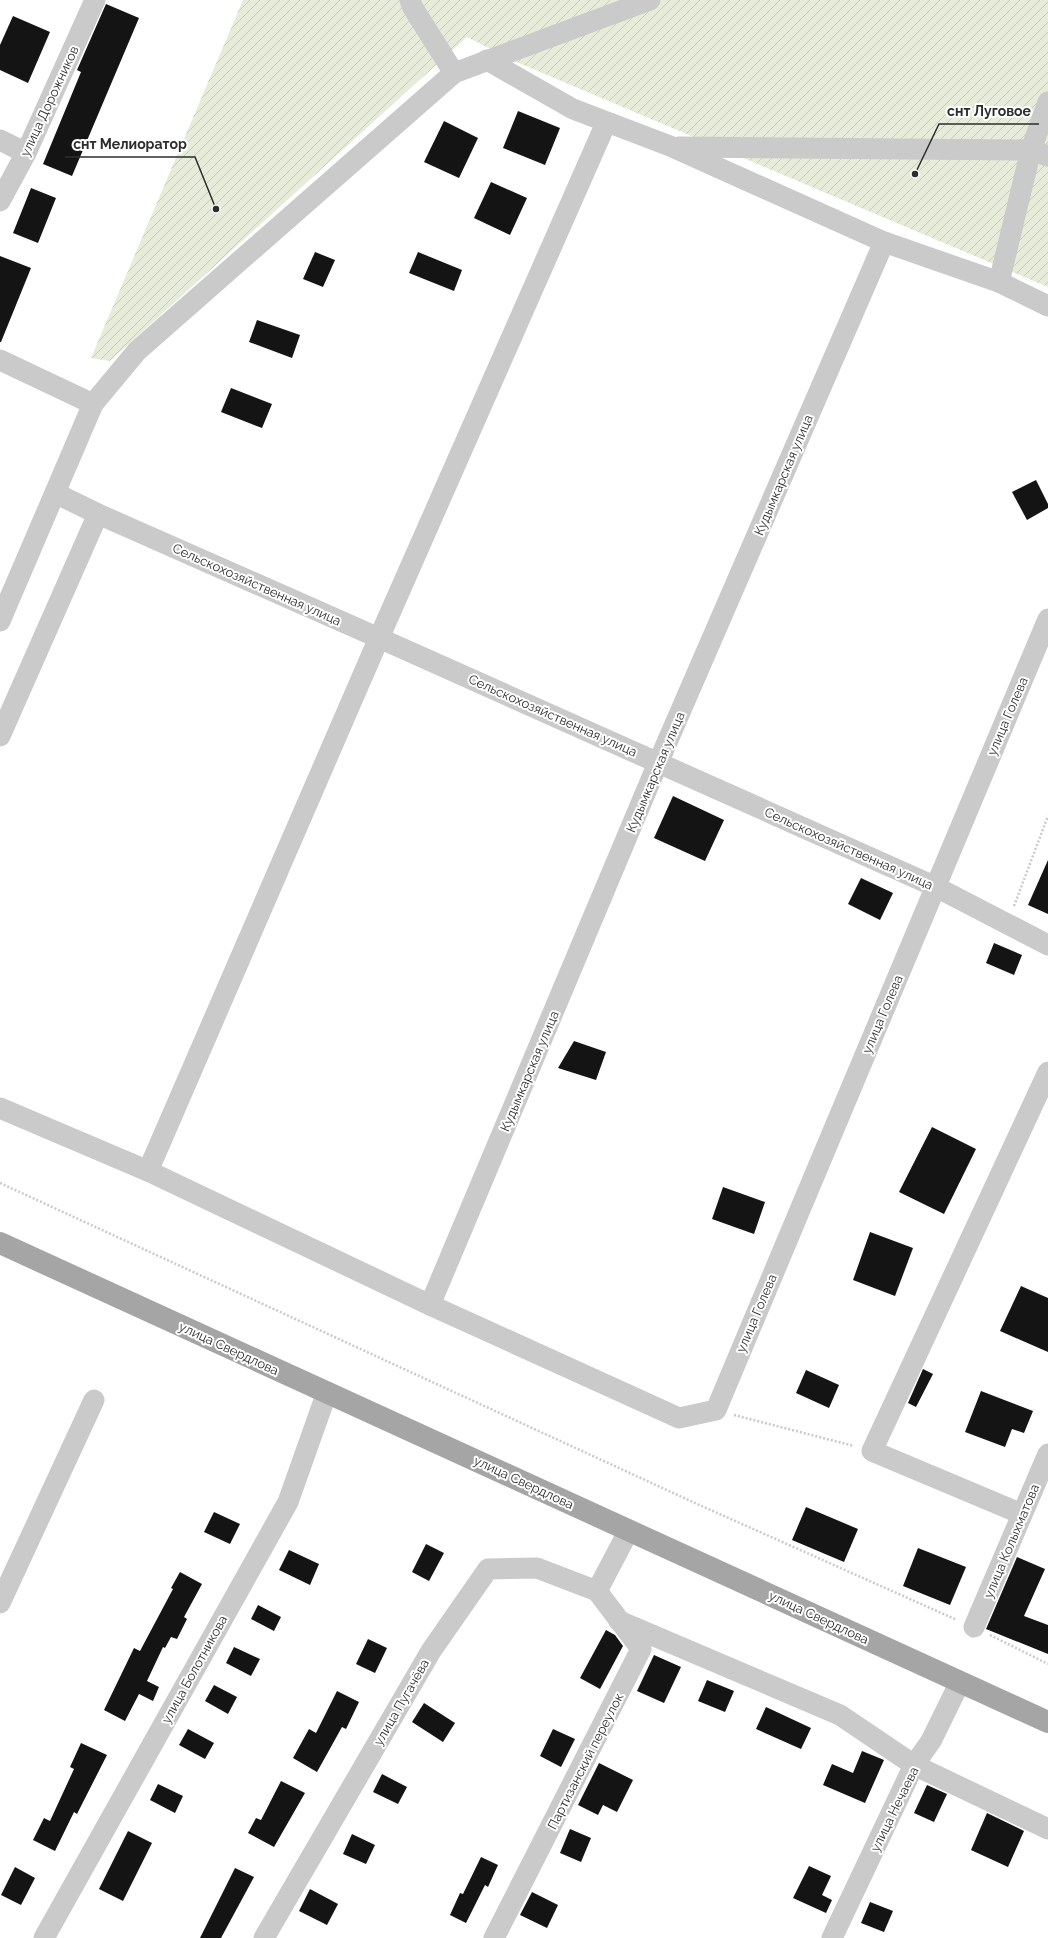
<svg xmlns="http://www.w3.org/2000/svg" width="1048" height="1938" viewBox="0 0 1048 1938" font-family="Raleway,sans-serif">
<defs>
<pattern id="garden-furrows" width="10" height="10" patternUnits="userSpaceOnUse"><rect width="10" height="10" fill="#e6ecd9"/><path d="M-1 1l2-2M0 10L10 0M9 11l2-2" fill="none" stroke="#c6cbbb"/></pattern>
</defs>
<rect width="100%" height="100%" fill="#fff"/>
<path fill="url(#garden-furrows)" d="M243,0h805v287l-534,-226 -47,-24 -357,324 -19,-3z"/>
<g fill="#141414">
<path d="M106,4l33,14 -67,158 -29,-12 38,-92 -4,-2z"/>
<path d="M13,16l37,16 -22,51 -28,-13v-25z"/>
<path d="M518,111l42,17 -15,37 -42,-17z"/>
<path d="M444,121l34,17 -19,40 -35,-16z"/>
<path d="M491,182l36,16 -17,37 -36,-17z"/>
<path d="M31,188l25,10 -18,45 -25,-10z"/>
<path d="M315,252l20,8 -12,27 -20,-8z"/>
<path d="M418,252l44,18 -8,21 -45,-18z"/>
<path d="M0,256l31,12 -30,74h-1z"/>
<path d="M257,320l43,15 -8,23 -43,-16z"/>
<path d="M231,388l41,16 -10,24 -41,-16z"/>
<path d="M1036,480l12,24v4l-21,12 -15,-28z"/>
<path d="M673,796l51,24 -19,41 -51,-23z"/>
<path d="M1048,860v54l-20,-9z"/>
<path d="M861,878l32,15 -13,27 -32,-16z"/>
<path d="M994,943l28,12 -8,20 -28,-12z"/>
<path d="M574,1041l32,11 -10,28 -38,-12z"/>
<path d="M932,1127l44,22 -32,65 -45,-22z"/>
<path d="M723,1187l42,15 -11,32 -42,-15z"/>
<path d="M870,1232l43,16 -18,48 -42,-16z"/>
<path d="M1021,1286l27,12v54l-48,-21z"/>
<path d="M923,1369l10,5 -17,33 -8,-4z"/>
<path d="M806,1370l33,15 -10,23 -33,-15z"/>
<path d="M981,1391l52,20 -9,22 -12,-4 -7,18 -40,-15z"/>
<path d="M806,1507l52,22 -14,33 -52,-22z"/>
<path d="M214,1512l26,12 -10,20 -26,-12z"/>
<path d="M426,1544l18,9 -15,28 -17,-9z"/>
<path d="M918,1548l48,19 -16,38 -47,-19z"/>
<path d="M289,1550l30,14 -9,21 -31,-15z"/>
<path d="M1017,1557l28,12 -21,47 24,9v29l-62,-25z"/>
<path d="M180,1572l22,12 -18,33 3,2 -10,20 -6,-2 -6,11 -2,-1 -16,34 12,6 -6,14 -14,-7 -14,27 -21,-11 30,-62 6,3 33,-62 -2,-1z"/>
<path d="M258,1605l23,12 -7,14 -23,-12z"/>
<path d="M606,1630l9,5 8,11 -23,43 -20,-11z"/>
<path d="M368,1639l19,9 -12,25 -19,-9z"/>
<path d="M234,1647l26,12 -9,17 -25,-13z"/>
<path d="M654,1655l27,12 -17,36 -27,-12z"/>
<path d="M707,1680l27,11 -9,21 -27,-11z"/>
<path d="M214,1685l23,12 -9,17 -23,-13z"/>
<path d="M337,1691l22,11 -13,27 -4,-2 -25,45 -24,-14 16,-29 7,4z"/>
<path d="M424,1703l31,20 -12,19 -31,-20z"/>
<path d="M766,1707l45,21 -10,21 -45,-20z"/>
<path d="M188,1729l26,14 -9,16 -26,-14z"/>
<path d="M553,1729l22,10 -14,28 -21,-11z"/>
<path d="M81,1743l26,12 -30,59 -3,-2 -19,39 -22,-11 11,-22 6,3 24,-52 -4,-2z"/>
<path d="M862,1751l22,9 -19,43 -42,-18 9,-21 21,9z"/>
<path d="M599,1763l34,17 -16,32 -14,-7 -5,10 -20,-10z"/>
<path d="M382,1774l25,13 -9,17 -25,-12z"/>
<path d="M281,1781l24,12 -31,54 -26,-14 8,-15 5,2z"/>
<path d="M158,1784l25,12 -8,17 -25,-13z"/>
<path d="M927,1785l20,9 -13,28 -20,-9z"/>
<path d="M987,1813l37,18 -16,36 -37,-17z"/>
<path d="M570,1829l21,9 -10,24 -21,-9z"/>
<path d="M128,1831l24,12 -29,58 -24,-12z"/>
<path d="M352,1834l23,11 -9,19 -23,-10z"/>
<path d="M481,1857l17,8 -10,22 -3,-2 -19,38 -16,-8 10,-22 3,1z"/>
<path d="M809,1866l22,10 -9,19 10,5 -6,13 -33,-15z"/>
<path d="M15,1867l20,11 -14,27 -20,-10z"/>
<path d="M235,1868l19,9 -33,61h-21z"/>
<path d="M310,1889l28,15 -11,21 -28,-14z"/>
<path d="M532,1892l26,13 -11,23 -27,-13z"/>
<path d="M870,1902l23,9 -9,21 -23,-9z"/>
</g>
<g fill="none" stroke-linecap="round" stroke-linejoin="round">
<g stroke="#cacaca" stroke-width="2.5" stroke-dasharray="2 2" stroke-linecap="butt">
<path d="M1014,906l34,-90"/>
<path d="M0,1183l695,320 262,117"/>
<path d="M734,1415l120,31"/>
<path d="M990,1635l58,29"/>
</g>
<g stroke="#cacaca" stroke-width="21">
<path d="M410,0l3,8 41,65"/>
<path d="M487,60l86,49 97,37 214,96 115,40 49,24"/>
<path d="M0,140l26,13"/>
<path d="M678,147l353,3 17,6"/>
<path d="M0,201l26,-48 69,-153"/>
<path d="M999,282l32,-132 17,-48"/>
<path d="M0,360l93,44"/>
<path d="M55,493l43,21 281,124 557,249 112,58"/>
<path d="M0,621l93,-217 44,-53 317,-278 196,-73"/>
<path d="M0,736l98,-222"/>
<path d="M0,1108l148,63 282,134 249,113 37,-8 332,-791"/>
<path d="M148,1171l231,-533 227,-515"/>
<path d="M430,1305l228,-542 226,-521"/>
<path d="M1022,1514l-150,-63 176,-379"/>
<path d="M597,1591l32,-61"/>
<path d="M0,1603l94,-203"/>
<path d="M619,1621l221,94 74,50 134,64"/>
<path d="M974,1627l74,-173"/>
<path d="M44,1938l244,-436 39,-110"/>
<path d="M264,1938l167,-287 57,-82 49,-1 60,23"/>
<path d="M494,1938l147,-289 -44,-58"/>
<path d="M832,1938l82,-173 17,-24 29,-59"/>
</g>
<path stroke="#a5a5a5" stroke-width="22" d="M0,1243l1048,479"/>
</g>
<g text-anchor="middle" stroke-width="4" stroke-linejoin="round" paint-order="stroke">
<g font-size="13" fill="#2d2d2d" stroke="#fff">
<text transform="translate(49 101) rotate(-65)" y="5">улица Дорожников</text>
<text transform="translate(783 475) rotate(-67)" y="5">Кудымкарская улица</text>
<text transform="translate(257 584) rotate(24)" y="5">Сельскохозяйственная улица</text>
<text transform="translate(553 715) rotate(24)" y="5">Сельскохозяйственная улица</text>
<text transform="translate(1007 716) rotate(-67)" y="5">улица Голева</text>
<text transform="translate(655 772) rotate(-67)" y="5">Кудымкарская улица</text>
<text transform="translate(849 848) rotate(24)" y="5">Сельскохозяйственная улица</text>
<text transform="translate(882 1014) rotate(-67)" y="5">улица Голева</text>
<text transform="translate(529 1071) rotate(-67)" y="5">Кудымкарская улица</text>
<text transform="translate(756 1313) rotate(-67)" y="5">улица Голева</text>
<text transform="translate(229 1348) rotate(25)" y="5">улица Свердлова</text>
<text transform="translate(524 1482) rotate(25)" y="5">улица Свердлова</text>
<text transform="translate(1011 1541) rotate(-67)" y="5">улица Колыхматова</text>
<text transform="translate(819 1617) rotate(25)" y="5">улица Свердлова</text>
<text transform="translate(194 1669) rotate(-61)" y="5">улица Болотникова</text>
<text transform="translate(401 1702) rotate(-60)" y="5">улица Пугачёва</text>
<text transform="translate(585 1761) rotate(-63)" y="5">Партизанский переулок</text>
<text transform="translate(894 1809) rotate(-64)" y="5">улица Нечаева</text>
</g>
</g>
<path fill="none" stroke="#2d2d2d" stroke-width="1.5" d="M915 174L939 124H1039M216 209L195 157H65"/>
<g fill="#2d2d2d" stroke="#fff" stroke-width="1.5">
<circle cx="915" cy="174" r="4"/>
<circle cx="216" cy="209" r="4"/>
</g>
<g font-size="14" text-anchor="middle" font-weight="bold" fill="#2d2d2d" stroke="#fff" stroke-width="4" stroke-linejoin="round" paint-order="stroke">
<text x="989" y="116">снт Луговое</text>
<text x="130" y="149">снт Мелиоратор</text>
</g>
</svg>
